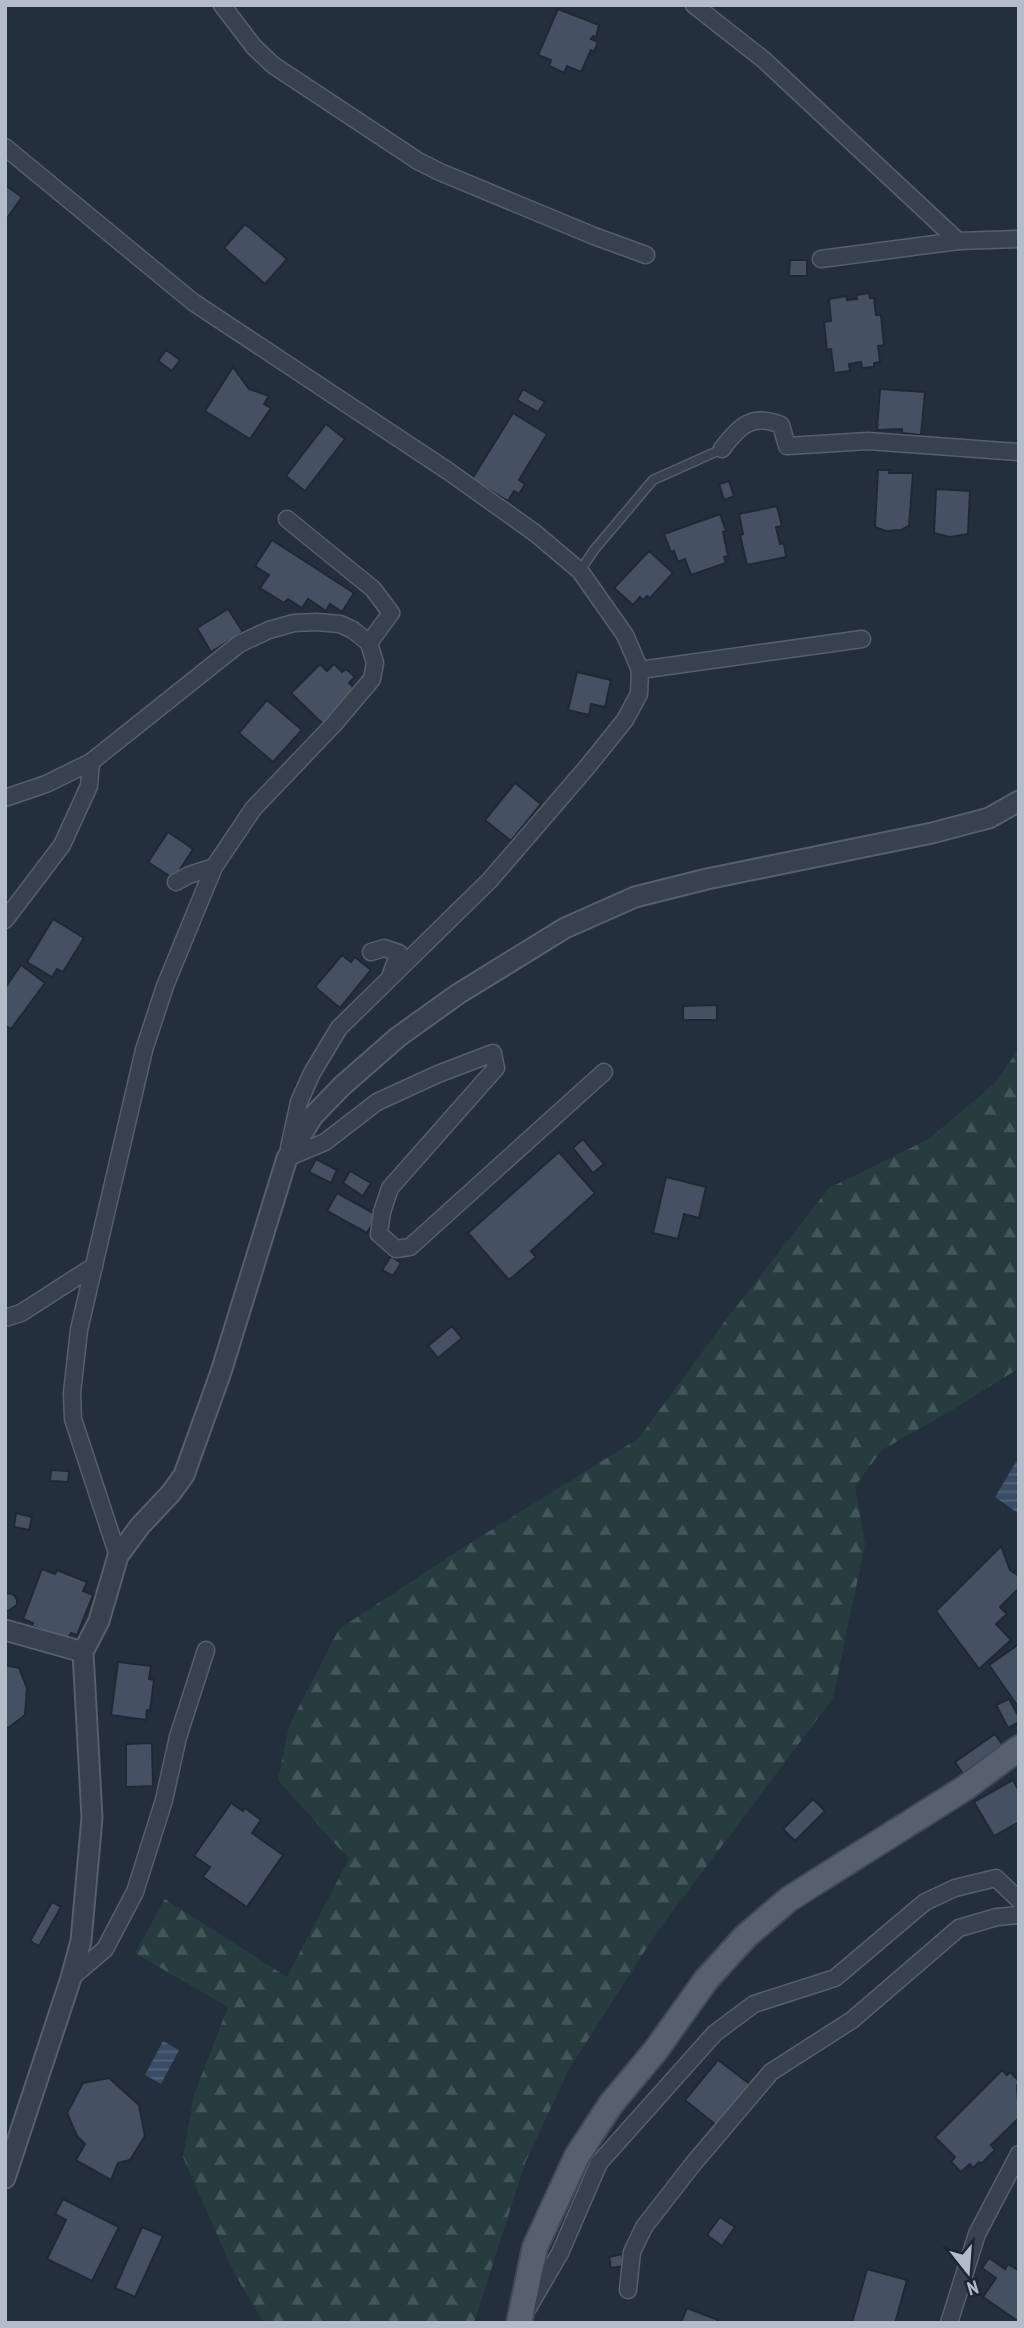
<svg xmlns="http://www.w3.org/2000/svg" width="1024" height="2328" viewBox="0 0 1024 2328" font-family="'PT Sans Narrow',sans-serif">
<defs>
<pattern id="forest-firs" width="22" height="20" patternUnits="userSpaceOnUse" patternTransform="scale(1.75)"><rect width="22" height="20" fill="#263c3f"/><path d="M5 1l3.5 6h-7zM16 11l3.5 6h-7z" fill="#435659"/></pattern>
<pattern id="water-rules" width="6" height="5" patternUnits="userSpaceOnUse" patternTransform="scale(1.75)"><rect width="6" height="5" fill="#394c67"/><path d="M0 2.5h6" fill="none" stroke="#53647b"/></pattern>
</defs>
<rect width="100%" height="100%" fill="#242f3e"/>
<path fill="url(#forest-firs)" d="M1019,1049v319l-72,45 -65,37 -27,36 10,58 -32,154 -176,234 -88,137 -44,94 -51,160h-210l-31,-52 -50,-114 11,-62 34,-88 -93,-54 30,-54 122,78 62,-118 -71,-79 11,-54 50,-97 128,-84 172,-107 86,-117 104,-133 100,-49 66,-56z"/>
<g fill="url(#water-rules)">
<path d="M1019,1457v57l-24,-17z"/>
<path d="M163,2041l16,9 -18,34 -16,-9z"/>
</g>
<g fill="#455162" stroke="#1f2835" stroke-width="2">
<path d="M558,9l41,16 -3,12 -3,-1 -2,3 7,3 -4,10 -3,-2 -10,22 -14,-6 -3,7 -15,-7 2,-6 -13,-5z"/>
<path d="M5,185l17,12 -17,24z"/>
<path d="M245,224l42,35 -22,25 -41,-36z"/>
<path d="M790,260h17v16h-18z"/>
<path d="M869,293l1,5h4l2,17h5l3,30 -6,1 2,16 -6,1v4l-12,1 -1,-6 -12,2 1,7 -16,2 -3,-24 -4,1 -3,-28 7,-1 -2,-22 17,-3 1,4 10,-1 -1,-4z"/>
<path d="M166,350l14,10 -8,11 -14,-10z"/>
<path d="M233,367l16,22 20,7 -5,8 7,4 -21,31 -45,-28z"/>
<path d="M523,389l22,13 -7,10 -21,-12z"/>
<path d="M880,389l45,3 -4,43 -19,-2v-4l-25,1z"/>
<path d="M513,413l34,21 -28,46 6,4 -6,10 -5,-3 -6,10 -36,-22z"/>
<path d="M326,424l19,15 -40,52 -19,-15z"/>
<path d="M878,470h12l-1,3h24l-4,53 -8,4 -15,1 -11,-4z"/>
<path d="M729,481l5,15 -10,4 -5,-16z"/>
<path d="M936,489l34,2 -2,43 -18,3 -16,-4z"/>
<path d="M777,506l5,20 -6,1 4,17 4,-1 2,14 -39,8 -7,-30 3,-1 -4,-20z"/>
<path d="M720,514l6,17 -3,1 5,24 -4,1 2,6 -35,12 -6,-16 -7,3 -4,-11 -3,1 -7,-18z"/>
<path d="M272,540l82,53 -12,19 -12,-8 -4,7 -18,-12 -6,9 -14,-9 -4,4 -24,-15 9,-13 -14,-9z"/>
<path d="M649,551l24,22 -23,25 -3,-2 -4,4 -3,-3 -7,8 -19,-17z"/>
<path d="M228,609l15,23 -32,20 -14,-24z"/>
<path d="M320,664l7,7 7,-7 8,8 4,-3 9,8 -6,6 8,8 -33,34 -33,-32z"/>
<path d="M577,672l34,8 -6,27 -14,-3 -2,11 -21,-5z"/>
<path d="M267,700l35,30 -29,32 -34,-29z"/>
<path d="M515,783l26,21 -30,37 -26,-21z"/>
<path d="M168,832l25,17 -19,30 -26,-17z"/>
<path d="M53,919l31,19 -21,34 -6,-3 -5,8 -25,-15z"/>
<path d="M342,955l9,7 4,-5 16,13 -31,38 -25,-21z"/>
<path d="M21,965l24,18 -34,46 -6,-4v-37z"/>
<path d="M717,1005v15h-34v-14z"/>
<path d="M583,1139l21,25 -11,9 -20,-25z"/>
<path d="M559,1152l36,41 -64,58 5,6 -27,23 -41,-47z"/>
<path d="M316,1159l21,11 -6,13 -22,-11z"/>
<path d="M350,1171l21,12 -8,13 -20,-13z"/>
<path d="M666,1177l40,10 -7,31 -15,-4 -6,25 -25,-6z"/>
<path d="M337,1193l40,22 -10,18 -40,-22z"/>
<path d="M391,1256l10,7 -8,13 -11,-6z"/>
<path d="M452,1326l10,12 -24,20 -10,-12z"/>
<path d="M51,1470l18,1 -1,11 -18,-1z"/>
<path d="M16,1513l16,4 -3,13 -15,-3z"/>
<path d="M1001,1546l9,24 9,6v12l-19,19 7,7 -11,10 15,16 -32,29 -43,-58z"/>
<path d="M42,1569l13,5 2,-4 30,12 -4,9 10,4 -16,40 -6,-2 -3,6 -13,-5 -2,6 -13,-5 2,-5 -10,-4 1,-3 -10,-4z"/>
<path d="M9,1593l5,2 3,5v5l-9,6 -3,-1v-16z"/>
<path d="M1019,1644v64l-30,-43z"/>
<path d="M118,1662l33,4 -2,13 5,1 -4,31 -3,-1 -1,10 -35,-5z"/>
<path d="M5,1665l14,3 8,20 -2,27 -17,13 -3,-1z"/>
<path d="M1009,1699l10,18v5l-11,6 -12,-23z"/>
<path d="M995,1734l11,16 -41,27 -10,-15z"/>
<path d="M152,1743l1,43 -27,1v-43z"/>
<path d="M1013,1780l6,11v31l-25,14 -20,-34z"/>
<path d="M813,1799l12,12 -30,30 -12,-12z"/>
<path d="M231,1803l12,8 2,-3 16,12 -9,13 31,22 -36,52 -44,-30 7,-10 -16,-11z"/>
<path d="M52,1902l9,5 -22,39 -9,-5z"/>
<path d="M718,2060l37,28 -34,41 -36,-29z"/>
<path d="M1002,2070l5,5 3,-3 9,9 -2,5 2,32 -28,27 4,5 -14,14 -2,-2 -6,6 -3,-4 -9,8 -10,-10 4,-5 -20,-20z"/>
<path d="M109,2078l30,27 6,31 -15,24 -12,3 -7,17 -35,-20 9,-16 -8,-8 -10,-23 16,-30z"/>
<path d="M63,2199l56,28 -27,54 -45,-22 19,-39 -11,-6z"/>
<path d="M720,2217l15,10 -13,19 -15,-11z"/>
<path d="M142,2227l21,9 -28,61 -20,-9z"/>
<path d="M622,2254l2,12 -13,2 -2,-11z"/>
<path d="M989,2258l16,11 3,-5 11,7v51l-36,-25 13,-19 -14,-10z"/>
<path d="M867,2269l40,11 -12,43h-43z"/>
<path d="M687,2308l31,12 -2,3h-35z"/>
</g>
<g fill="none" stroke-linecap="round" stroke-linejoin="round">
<defs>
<path id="service" d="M580,571l14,-21 59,-70 69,-31"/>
<g id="minor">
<path d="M222,5l32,42 19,18 145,96 22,11 154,64 52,19"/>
<path d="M694,5l70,55 194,181"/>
<path d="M5,147l188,155 255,169 87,62 45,38 45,64 15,35 -1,24 -14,26 -37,46 -98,114 -151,148 -27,45 -13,29 -10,46"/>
<path d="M821,259l137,-18 61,-2"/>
<path d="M722,449c17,-23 30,-36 59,-24l6,21 81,-5 151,11"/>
<path d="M287,519l86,70 18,24 -22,30"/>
<path d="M640,670l222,-31"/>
<path d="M5,798l41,-14 45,-22 148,-118 30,-14 25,-7 22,-1 24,2 13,6 16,13 6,20 -3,16 -38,45 -81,85 -39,58 -49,119 -21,64 -65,280 -7,63 1,26 45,137"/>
<path d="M176,882l13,-7 25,-8"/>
<path d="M5,920l57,-75 27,-59 2,-24"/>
<path d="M371,952l13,-4 15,5 -8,21"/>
<path d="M287,1158l38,-16 52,-40 61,-28 55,-21 3,15 -106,120 -8,24 -3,22 17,15 14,-2 194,-175"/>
<path d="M5,1318l16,-5 73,-47"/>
<path d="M71,1978l34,-29 30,-57 29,-92 14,-63 28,-87"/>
<path d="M628,2290l4,-38 12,-25 49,-63 78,-92 81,-52 107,-92 38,-11 22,-2"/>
<path d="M528,2308l32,-55 39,-90 116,-130 39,-29 81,-26 90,-76 30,-14 41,-10 23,22"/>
<path d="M949,2323l28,-89 42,-80"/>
</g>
<g id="tertiary">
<path d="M5,1630l78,22"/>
<path d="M5,2178l66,-200 10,-37 11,-123 -9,-166 16,-31 19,-65 22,-30 31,-33 13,-18 37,-103 66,-214 26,-42 29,-30 56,-49 60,-43 107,-66 70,-31 72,-18 225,-46 57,-15 30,-17"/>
</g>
<path id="primary" d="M519,2323l16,-76 42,-91 34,-52 45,-54 50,-70 40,-44 43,-37 176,-111 54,-40"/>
</defs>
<use href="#service" stroke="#565f6c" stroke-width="11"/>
<use href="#minor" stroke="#565f6c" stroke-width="19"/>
<use href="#tertiary" stroke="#565f6c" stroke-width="23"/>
<use href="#primary" stroke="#414a57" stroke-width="28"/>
<use href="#service" stroke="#38414e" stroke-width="8"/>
<use href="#minor" stroke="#38414e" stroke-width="16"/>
<use href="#tertiary" stroke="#38414e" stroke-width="19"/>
<use href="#primary" stroke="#56606e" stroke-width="24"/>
</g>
<rect width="1024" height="2328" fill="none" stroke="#b4bcc9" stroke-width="14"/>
<g transform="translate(968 2272) rotate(163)" stroke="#1d2633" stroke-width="5" paint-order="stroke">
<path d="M0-5L12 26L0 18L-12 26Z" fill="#b4bcc9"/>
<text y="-10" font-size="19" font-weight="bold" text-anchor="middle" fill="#b4bcc9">N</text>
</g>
</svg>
